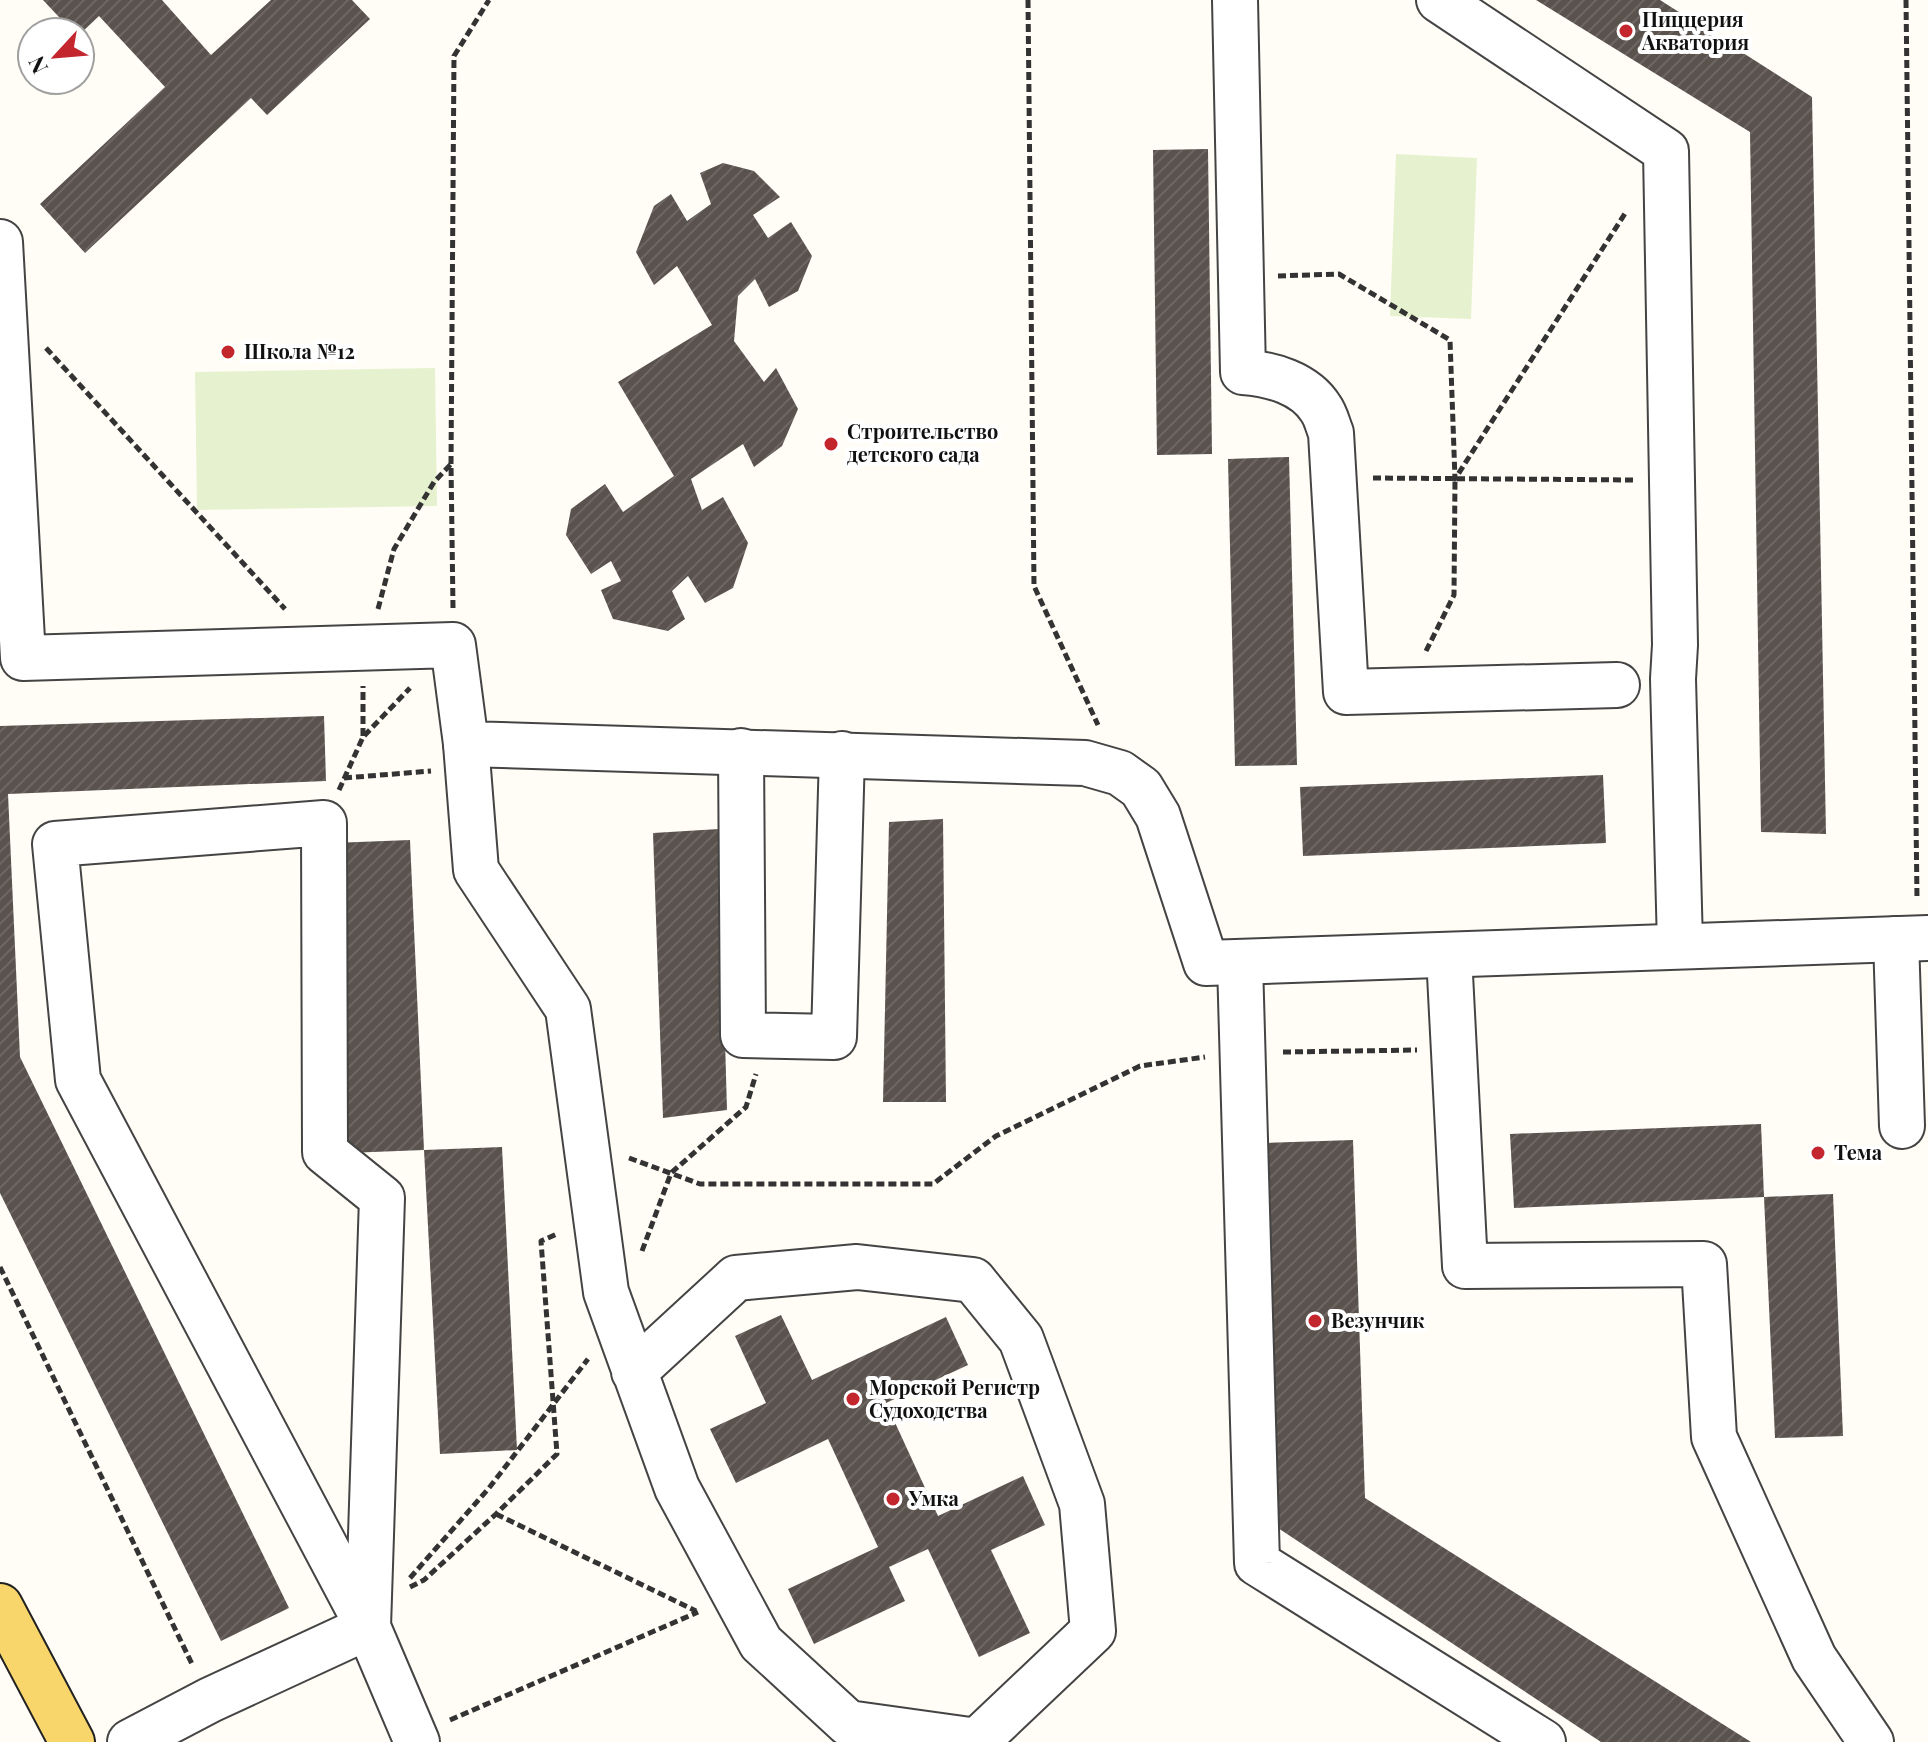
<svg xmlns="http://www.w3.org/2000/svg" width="1928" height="1742" viewBox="0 0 1928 1742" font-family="'Playfair Display',serif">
<defs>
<pattern id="building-hatch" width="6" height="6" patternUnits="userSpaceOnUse" patternTransform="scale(2)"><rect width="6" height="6" fill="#5a524d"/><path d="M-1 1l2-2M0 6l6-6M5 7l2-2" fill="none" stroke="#6d6662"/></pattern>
</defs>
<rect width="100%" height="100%" fill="#fffdf5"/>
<g fill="#e6f2cf">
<path d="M1396,154l81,4 -6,161 -81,-3z"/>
<path d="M435,368l2,138 -240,4 -2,-138z"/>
</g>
<g fill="url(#building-hatch)">
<path d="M43,0h119l49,55 60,-55h81l18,19 -103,96 -16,-17 -166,155 -45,-49 125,-117 -66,-71 -19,18 -7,-2z"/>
<path d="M1536,0h124l152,97 14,737 -65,-2 -11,-700z"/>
<path d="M1208,149l4,305 -55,1 -4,-305z"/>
<path d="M723,163l31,8 26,26 -27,18 15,23 23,-16 21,34 -14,35 -29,16 -14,-28 -17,17 -4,45 30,41 12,-14 22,41 -16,37 -28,21 -11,-23 -52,35 11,31 21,-13 25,46 -15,45 -28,15 -17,-27 -16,15 13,28 -17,12 -55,-12 -12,-29 20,-9 -10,-20 -20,13 -25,-39 5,-26 34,-25 18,28 51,-36 -56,-94 94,-57 -35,-59 -23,19 -18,-33 18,-46 17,-12 16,27 24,-17 -11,-31z"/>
<path d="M1289,457l8,308 -62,1 -7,-307z"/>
<path d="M324,716l2,65 -318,13 12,263 269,551 -68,33 -221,-448v-467z"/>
<path d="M1603,775l3,68 -303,13 -3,-69z"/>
<path d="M943,819l3,283h-63l6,-280z"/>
<path d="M719,829l8,281 -64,8 -10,-285z"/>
<path d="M410,840l14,310 -77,3 -14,-310z"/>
<path d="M1761,1124l3,73 -250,11 -4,-74z"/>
<path d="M1353,1140l12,358 386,244h-150l-323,-214 -12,-385z"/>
<path d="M502,1147l15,303 -77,4 -16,-304z"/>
<path d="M1833,1194l10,242 -68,2 -11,-241z"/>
<path d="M781,1315l31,65 134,-63 22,48 -82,38 52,113 85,-40 22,49 -54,25 39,83 -51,24 -51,-108 -39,18 16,34 -91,43 -26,-55 90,-42 -50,-108 -92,44 -26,-54 56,-26 -31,-67z"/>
</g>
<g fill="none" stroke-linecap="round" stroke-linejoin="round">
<defs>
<g id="minor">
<path d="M1235,0l8,372c28,2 62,11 78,37 5,7 7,17 10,24l15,259 271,-7"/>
<path d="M1439,0l227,151 9,494 -2,34 7,266"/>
<path d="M0,242l23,416 430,-13 13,99 619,19 35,10 21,15 17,28 48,147 722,-25"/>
<path d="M466,744l10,126 92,139 38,283 71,196 84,155 87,80 129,18 116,-110 -11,-127 -61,-165 -48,-59 -116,-13 -121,11 -102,94"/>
<path d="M741,751l2,284 91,2 8,-283"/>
<path d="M1896,939l6,187"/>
<path d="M1449,955l16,311 239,-2 10,173 100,221 57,84"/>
<path d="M1240,963l17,600 286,179"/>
<path d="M368,1627l14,-429 -57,-46 -1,-329 -269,21 23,236 290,547 49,115"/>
<path d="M130,1742l80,-42 158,-73"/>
</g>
<path id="major" d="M0,1606l72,136"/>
</defs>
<use href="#minor" stroke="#444" stroke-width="48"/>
<use href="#major" stroke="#222" stroke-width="48"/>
<g stroke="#333" stroke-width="5" stroke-dasharray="8 4" stroke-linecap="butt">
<path d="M1028,0l6,586 64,139"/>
<path d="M1906,0l11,899"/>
<path d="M1278,276l61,-2 111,66 5,139 171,-267"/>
<path d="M46,348l239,261"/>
<path d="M1373,478l262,2"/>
<path d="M453,608l-2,-144 3,-408 35,-56"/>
<path d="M378,609l16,-60 40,-67 17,-18"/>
<path d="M1426,651l28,-56 1,-116"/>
<path d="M363,736v-50"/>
<path d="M344,778l87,-7"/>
<path d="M339,790l24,-53 47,-49"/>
<path d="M1283,1052l134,-2"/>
<path d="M629,1158l71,26h233l63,-48 144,-70 65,-9"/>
<path d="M642,1251l29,-78 75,-66 10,-33"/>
<path d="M0,1267l192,397"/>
<path d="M496,1514l200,97"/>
<path d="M410,1578l79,-90 99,-129"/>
<path d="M410,1587l14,-7 72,-66 61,-60 -16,-213 16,-7"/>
<path d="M450,1720l248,-108"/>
</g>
<use href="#minor" stroke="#fff" stroke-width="44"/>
<use href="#major" stroke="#f9d66b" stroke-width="44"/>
</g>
<g fill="#c4262e" stroke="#fff" stroke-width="3">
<circle cx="1626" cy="31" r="8"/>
<circle cx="228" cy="352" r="8"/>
<circle cx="831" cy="444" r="8"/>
<circle cx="1818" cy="1153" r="8"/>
<circle cx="1315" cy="1321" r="8"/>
<circle cx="853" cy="1399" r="8"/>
<circle cx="893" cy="1499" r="8"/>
</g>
<g text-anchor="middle" stroke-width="8" stroke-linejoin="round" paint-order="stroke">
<g font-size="20" font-weight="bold" fill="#111" stroke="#fff" text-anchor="start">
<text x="1642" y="27">Пиццерия<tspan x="1642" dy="23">Акватория</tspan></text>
<text x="244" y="359">Школа №12</text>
<text x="847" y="439">Строительство<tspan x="847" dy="23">детского сада</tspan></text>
<text x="1834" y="1160">Тема</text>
<text x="1331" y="1328">Везунчик</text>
<text x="869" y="1395">Морской Регистр<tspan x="869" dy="23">Судоходства</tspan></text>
<text x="909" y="1506">Умка</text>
</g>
</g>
<g transform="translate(56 56) rotate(244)"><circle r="38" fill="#ffffff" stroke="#a0a0a0" stroke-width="2"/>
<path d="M0-6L14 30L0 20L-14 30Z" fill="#c4262e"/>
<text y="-12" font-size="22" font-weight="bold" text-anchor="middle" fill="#111111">N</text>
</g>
</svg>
